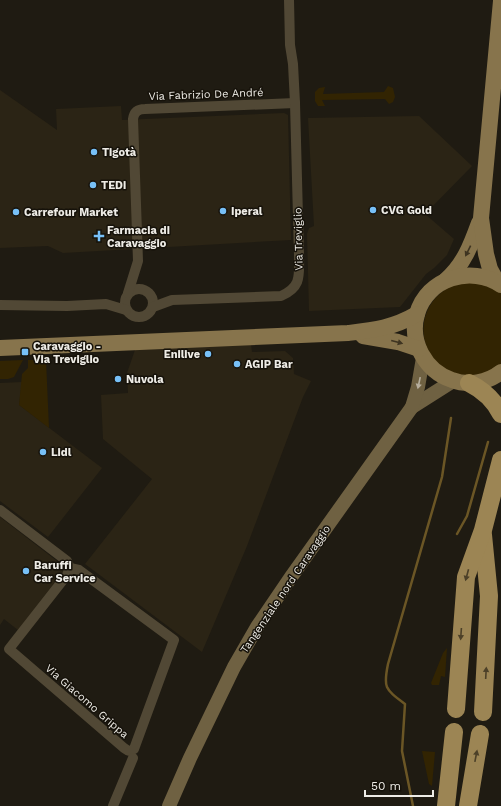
<svg xmlns="http://www.w3.org/2000/svg" width="501" height="806" viewBox="0 0 501 806" font-family="'Work Sans',sans-serif">
<rect width="100%" height="100%" fill="#1f1b12"/>
<g fill="#2b2415">
<path d="M0,90l57,40 -1,-21 65,-3 1,14 162,-7 4,2 3,125 -228,13 -15,-7 -48,2z"/>
<path d="M419,116l53,50 -47,48 29,25 -7,16 -13,13 -8,6 -26,33 -91,4 -2,-77 2,-6 5,-2 -6,-108z"/>
<path d="M251,344l1,8 33,-1 8,7 1,16 17,7 -8,16 -56,149 -45,106 -117,-88 67,-85 -49,-40 -2,-44 27,-2 -1,-20 9,-26z"/>
<path d="M22,382l-3,23 83,63 -54,69 -48,-36v-118z"/>
<path d="M0,517l66,51 -48,62 -14,-11 -4,6z"/>
</g>
<g fill="#322402">
<path d="M388,86l5,2 2,9 -2,5 -4,2 -4,-5 -63,1 3,6h-7l-3,-5v-9l4,-4 6,-1 -2,7 61,-2z"/>
<path d="M478,282l23,11v72c-6,5 -12,7 -20,9 -3,1 -8,2 -12,2 -8,0 -16,-3 -23,-7 -34,-21 -28,-69 8,-84 7,-3 17,-2 24,-3z"/>
<path d="M23,360l-9,17 -6,2h-8v-18z"/>
<path d="M28,360h18l3,68 -30,-23 3,-31 6,-6z"/>
<path d="M447,648l-2,29 -4,-1 -2,9h-7l-1,-2 12,-30z"/>
<path d="M422,751l13,1 -3,34 -3,-2z"/>
</g>
<g fill="none" stroke-linecap="round" stroke-linejoin="round">
<g stroke="#6b5625" stroke-width="2.5">
<path d="M457,534l10,-18 21,-74"/>
<path d="M413,806l-11,-55 3,-47c-20,-15 -22,-16 -17,-40l54,-187 9,-59"/>
</g>
<g stroke="#514835" stroke-width="10">
<circle cx="139" cy="303" r="14"/>
<path d="M128,293l10,-32 -5,-142c1,-7 5,-10 12,-10l150,-6"/>
<path d="M0,305l67,1 39,-2 20,6"/>
<path d="M153,307l19,-7 109,-4c21,-9 18,-21 18,-41l-4,-152 -2,-39 -3,-19 -1,-45"/>
<path d="M0,510l67,51 3,7 -3,7 -58,74 115,99c4,3 6,4 10,1l40,-109 -95,-70 -9,-2"/>
<path d="M113,806l20,-48"/>
</g>
<g stroke="#6f6142" stroke-width="14">
<path d="M412,407l41,-26"/>
<path d="M169,806l21,-48 44,-91 23,-40 34,-50 121,-170 6,-20 5,-29"/>
</g>
<g stroke="#87744c" stroke-width="16">
<path d="M446,280c18,-16 25,-35 33,-57"/>
<path d="M497,282l-7,-13 -4,-15 -5,-36 20,-217"/>
<path d="M501,285c-30,-20 -74,-7 -84,29 -8,27 8,57 35,66 16,6 35,3 49,-8"/>
<path d="M363,336l35,6 21,7"/>
<path d="M0,348l348,-15c26,-3 45,-5 69,-19"/>
</g>
<g stroke="#9c8554" stroke-width="18">
<path d="M469,383c14,7 25,17 32,31"/>
<path d="M483,535l6,61 -6,116"/>
<path d="M456,709l10,-132 17,-47 18,-70"/>
<path d="M446,806l8,-74"/>
<path d="M468,806l12,-72"/>
</g>
</g>
<defs><path id="oneway-solid" d="M-6-.8H1V-3.2L6.5 0L1 3.2V.8H-6Z"/></defs>
<g fill="#3e3421">
<use href="#oneway-solid" transform="translate(468 251) rotate(116)"/>
<use href="#oneway-solid" transform="translate(397 342) rotate(15)"/>
</g>
<use fill="#b5ad9c" href="#oneway-solid" transform="translate(419 383) rotate(102)"/>
<g fill="#4c4028">
<use href="#oneway-solid" transform="translate(467 575) rotate(105)"/>
<use href="#oneway-solid" transform="translate(461 634) rotate(94)"/>
<use href="#oneway-solid" transform="translate(486 673) rotate(-87)"/>
<use href="#oneway-solid" transform="translate(476 756) rotate(-79)"/>
</g>
<g fill="#77c0f7" stroke="#16120a" stroke-width="1.5">
<circle cx="94" cy="152" r="4"/>
<circle cx="93" cy="185" r="4"/>
<circle cx="373" cy="210" r="4"/>
<circle cx="223" cy="211" r="4"/>
<circle cx="16" cy="212" r="4"/>
<path d="M97 230h4v4h4v4h-4v4h-4v-4h-4v-4h4z"/>
<rect x="21" y="348" width="8" height="8" rx="2"/>
<circle cx="208" cy="354" r="4"/>
<circle cx="237" cy="364" r="4"/>
<circle cx="118" cy="379" r="4"/>
<circle cx="43" cy="452" r="4"/>
<circle cx="26" cy="571" r="4"/>
</g>
<g text-anchor="middle" stroke-width="3" stroke-linejoin="round" paint-order="stroke">
<g font-size="11" fill="#eeece6" stroke="#16120a">
<text transform="translate(206 94) rotate(-2)" y="4">Via Fabrizio De André</text>
<text transform="translate(298 239) rotate(-91)" y="4">Via Treviglio</text>
<text transform="translate(285 589) rotate(-56)" y="4">Tangenziale nord Caravaggio</text>
<text transform="translate(87 701) rotate(41)" y="4">Via Giacomo Grippa</text>
</g>
<g font-size="11" font-weight="bold" fill="#eeece6" stroke="#16120a" text-anchor="start">
<text x="102" y="156">Tigotà</text>
<text x="101" y="189">TEDi</text>
<text x="381" y="214">CVG Gold</text>
<text x="231" y="215">Iperal</text>
<text x="24" y="216">Carrefour Market</text>
<text x="107" y="234">Farmacia di<tspan x="107" dy="13">Caravaggio</tspan></text>
<text x="33" y="350">Caravaggio -<tspan x="33" dy="13">Via Treviglio</tspan></text>
<text x="200" y="358" text-anchor="end">Enilive</text>
<text x="245" y="368">AGIP Bar</text>
<text x="126" y="383">Nuvola</text>
<text x="51" y="456">Lidl</text>
<text x="34" y="569">Baruffi<tspan x="34" dy="13">Car Service</tspan></text>
</g>
</g>
<path d="M365 790v6h68v-6" fill="none" stroke="#eeece6" stroke-width="2"/>
<text x="371" y="790" font-size="12" fill="#eeece6" stroke="#16120a" stroke-width="3" paint-order="stroke">50 m</text>
</svg>
